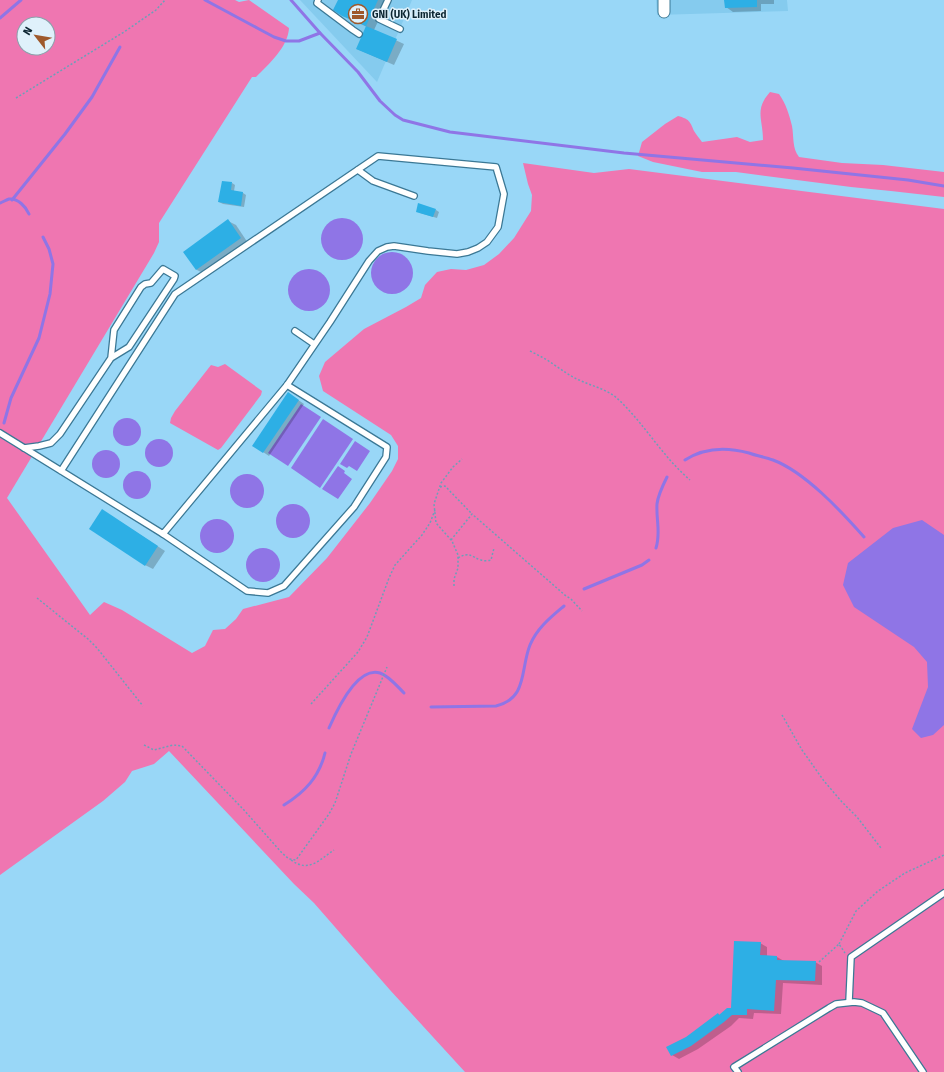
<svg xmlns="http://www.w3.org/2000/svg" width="944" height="1072" viewBox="0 0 944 1072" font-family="'Fira Sans',sans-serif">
<rect width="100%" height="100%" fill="#99d7f7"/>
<g fill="#85cbee">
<path d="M300,0h112l-35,82z"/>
<path d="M656,0h131l1,11 -131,4z"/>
</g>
<g fill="#ef76b1" fill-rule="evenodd">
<path d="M0,0h235l4,2 10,-2 40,28c-1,19 -20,36 -33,49h-4l-93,146v19l-5,11 -147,245 83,117 14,-13 18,8 70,43 13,-7 8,-16 12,-1 11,-10 7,-10 46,-12 38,-39 43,-55 22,-32 6,-12v-13l-7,-11 -68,-44 -4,-15 6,-14 39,-33 42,-22 15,-9 4,-13 12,-13 14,-3 15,1 18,-5 15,-11 15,-16 17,-27 1,-16 -4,-11 -5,-21 71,10 35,-4 315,40v863h-479l-75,-82 -76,-87 -20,-19 -125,-133 -15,13 -22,7 -7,11 -22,19 -103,74zM24,24h24v24h-24z"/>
<path d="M770,92l9,2c7,10 10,20 13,32 2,11 0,22 7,31l43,6 41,2 61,7v25l-53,-6 -40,-4 -115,-15h-34l-49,-10 -15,-6 4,-14 23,-18 13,-8c11,3 12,5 16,15 2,3 5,7 8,11l35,-5 13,5 13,-2c0,-21 -9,-30 7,-48z"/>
<path d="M211,365l7,2 7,-3 37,27 -1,4 -40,53 -3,2 -48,-27 1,-5 4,-7z"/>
</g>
<g fill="#8f75e6">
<circle cx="342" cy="239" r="21"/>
<circle cx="392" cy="273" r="21"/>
<circle cx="309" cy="290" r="21"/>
<path d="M301,404l20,13 -33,49 -20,-13z"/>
<circle cx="127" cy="432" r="14"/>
<path d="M323,419l30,20 -33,49 -29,-20z"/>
<circle cx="159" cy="453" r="14"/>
<path d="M355,441l15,10 -13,20 -8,-5 -2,2 -7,-4z"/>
<circle cx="106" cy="464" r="14"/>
<path d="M338,466l7,5 -1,2 8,6 -14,20 -16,-10z"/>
<circle cx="137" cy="485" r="14"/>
<circle cx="247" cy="491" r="17"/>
<circle cx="293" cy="521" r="17"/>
<circle cx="217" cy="536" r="17"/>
<path d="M922,520l22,15v190l-11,10 -12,3 -9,-9 16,-42 -1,-25 -13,-15 -60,-40 -11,-22 5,-22 45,-35z"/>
<circle cx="263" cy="565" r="17"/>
</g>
<g fill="#0003">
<path d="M339,0h49l-14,30 30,14 -10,21 -37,-16 10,-22 -25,-12z"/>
<path d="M725,0h49v4h-13v7l-28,1 -7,-5z"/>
<path d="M232,183l3,2 -1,6 9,2 3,2 -2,12 -21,-3 -4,-2z"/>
<path d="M436,210l3,2 -2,6 -17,-5z"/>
<path d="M228,221l8,4 12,18 -43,31 -8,-4 -13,-18z"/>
<path d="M294,397l10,7 -35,52 -6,-4z"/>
<path d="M110,515l55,36 -12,18 -8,-4z"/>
<path d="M760,943l7,4v9l10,1 7,4 31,1 7,4v19l-39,-2 -2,31 -27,-1 -1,6 -14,-1 -8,8 -33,23 -19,10 -7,-4 15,-17 31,-24 2,1 12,-6z"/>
</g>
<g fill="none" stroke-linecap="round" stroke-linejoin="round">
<g stroke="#8f75e6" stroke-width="3">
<path d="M205,0l54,29 15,8 12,4h13l21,-8"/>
<path d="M291,0l29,33 38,39 22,29 15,14 8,5 47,12 174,21 169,15 115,12 36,6"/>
<path d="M0,18l21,-18"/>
<path d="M12,200l53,-66 27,-37 28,-50"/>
<path d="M0,203c3,-1 6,-3 9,-4 9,-1 17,8 20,15"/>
<path d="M4,423l7,-25 28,-60 11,-44 3,-30 -4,-15 -6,-12"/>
<path d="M685,460c20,-13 42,-13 64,-7 8,3 16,4 24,7 32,12 68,51 91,77"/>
<path d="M656,548c5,-15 0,-28 1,-44 1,-9 6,-19 10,-27"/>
<path d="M584,589l58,-24 7,-5"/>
<path d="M431,707l65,-1c32,-8 24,-36 34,-61 7,-17 21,-28 34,-39"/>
<path d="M329,728c7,-16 28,-62 51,-55 9,3 17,13 24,20"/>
<path d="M284,805c21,-13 35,-28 41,-52"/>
</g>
</g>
<g fill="#2dafe5">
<path d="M338,0h40l-12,26 -24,-10 -9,-6z"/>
<path d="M724,0h33v7l-32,1z"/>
<path d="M366,26l31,13 -10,23 -31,-13z"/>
<path d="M222,181l10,1 -1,8 12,2 -2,14 -23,-4z"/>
<path d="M418,203l18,6 -3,8 -17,-5z"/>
<path d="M228,219l13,19 -45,32 -13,-18z"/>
<path d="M288,392l11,8 -36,53 -11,-7z"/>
<path d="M102,509l56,37 -13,20 -56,-37z"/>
<path d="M734,941l27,1 -1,13 17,1v4l39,1 -1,20 -39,-1 -2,31 -27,-2v6h-15l-8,7 -33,24 -20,10 -5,-9 20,-10 32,-24 1,2 8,-7h4z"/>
</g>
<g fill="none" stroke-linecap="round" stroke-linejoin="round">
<defs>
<g id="service">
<path d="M318,0l-1,3 36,27 6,4"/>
<path d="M388,0l-9,19 21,10"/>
<path d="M358,170l15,11 41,15"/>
<path d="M295,331l19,13"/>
<path d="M0,433l163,101 124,-149 43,-63 39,-61 9,-10 9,-4 7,-1 34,5 29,3 11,-2 10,-4 9,-6 11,-15 6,-33 -8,-27 -118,-11 -203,138 -114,177"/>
<path d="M24,448l15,-2 12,-3 9,-9 51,-76 18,-11 45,-68 1,-3 -12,-7 -12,14 -6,1 -4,3 -27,43 -3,28"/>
<path d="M163,534l84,57 21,2 16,-7 70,-79 32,-50 1,-10 -100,-62"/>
<path d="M849,1002l2,-45 93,-64"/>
<path d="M738,1072l-4,-5 95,-59 7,-4 18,-2 8,1 21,10 40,59"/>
</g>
<path id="minor" d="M664,0v12"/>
</defs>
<use href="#service" stroke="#3b7895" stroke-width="8"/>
<use href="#minor" stroke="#3b7895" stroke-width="13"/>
<g stroke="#6d9fb9" stroke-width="1.5" stroke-dasharray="2 2" stroke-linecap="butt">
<path d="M16,98l108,-66 32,-22 9,-10"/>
<path d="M530,351c8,4 16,8 23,13 9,6 17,12 26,16 15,7 29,9 41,21 25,24 43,56 70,79"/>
<path d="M440,487l5,-1 27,28"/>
<path d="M451,540l21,-26 94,82 5,3 11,12"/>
<path d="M458,558c12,-7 13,-1 23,2 3,1 7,1 10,0l3,-12"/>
<path d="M454,586v-7l4,-11v-13l-6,-14 -16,-18 -2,-19 7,-21 12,-16 9,-8"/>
<path d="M37,598l51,41 9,9 46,58"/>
<path d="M311,704l47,-52 9,-15 22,-59 6,-13 27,-30 8,-12 5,-13"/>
<path d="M782,715l20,35 22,31 18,21 15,15 24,31"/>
<path d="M144,745l10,5 19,-5 9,1 61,63 39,44 7,6 7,1 33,-46 6,-11 16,-49 36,-87"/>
<path d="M291,860c18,13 28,0 43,-10"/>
<path d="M839,944l17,-33 22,-20 27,-18 39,-18"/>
<path d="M819,962l20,-18 6,9"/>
</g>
<use href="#service" stroke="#fff" stroke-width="5.5"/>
<use href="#minor" stroke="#fff" stroke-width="11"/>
</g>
<defs>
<symbol id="office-ring" viewBox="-11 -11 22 22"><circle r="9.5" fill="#dff1fb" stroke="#9e592c" stroke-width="1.5"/><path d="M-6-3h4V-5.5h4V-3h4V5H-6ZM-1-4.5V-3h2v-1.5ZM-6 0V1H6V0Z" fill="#9e592c"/></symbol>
</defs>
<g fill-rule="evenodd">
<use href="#office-ring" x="347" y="3" width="22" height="22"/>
</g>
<g text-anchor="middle" stroke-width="3" stroke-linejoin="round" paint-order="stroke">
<g font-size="10" font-weight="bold" fill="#0c2632" stroke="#dff1fb" text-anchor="start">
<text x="372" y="18">GNI (UK) Limited</text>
</g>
</g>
<g transform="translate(36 36) rotate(301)"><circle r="19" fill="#dff1fb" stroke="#8ba0ab"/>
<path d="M0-3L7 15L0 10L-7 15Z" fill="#9e592c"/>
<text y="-6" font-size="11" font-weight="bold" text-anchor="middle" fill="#0c2632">N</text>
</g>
</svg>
